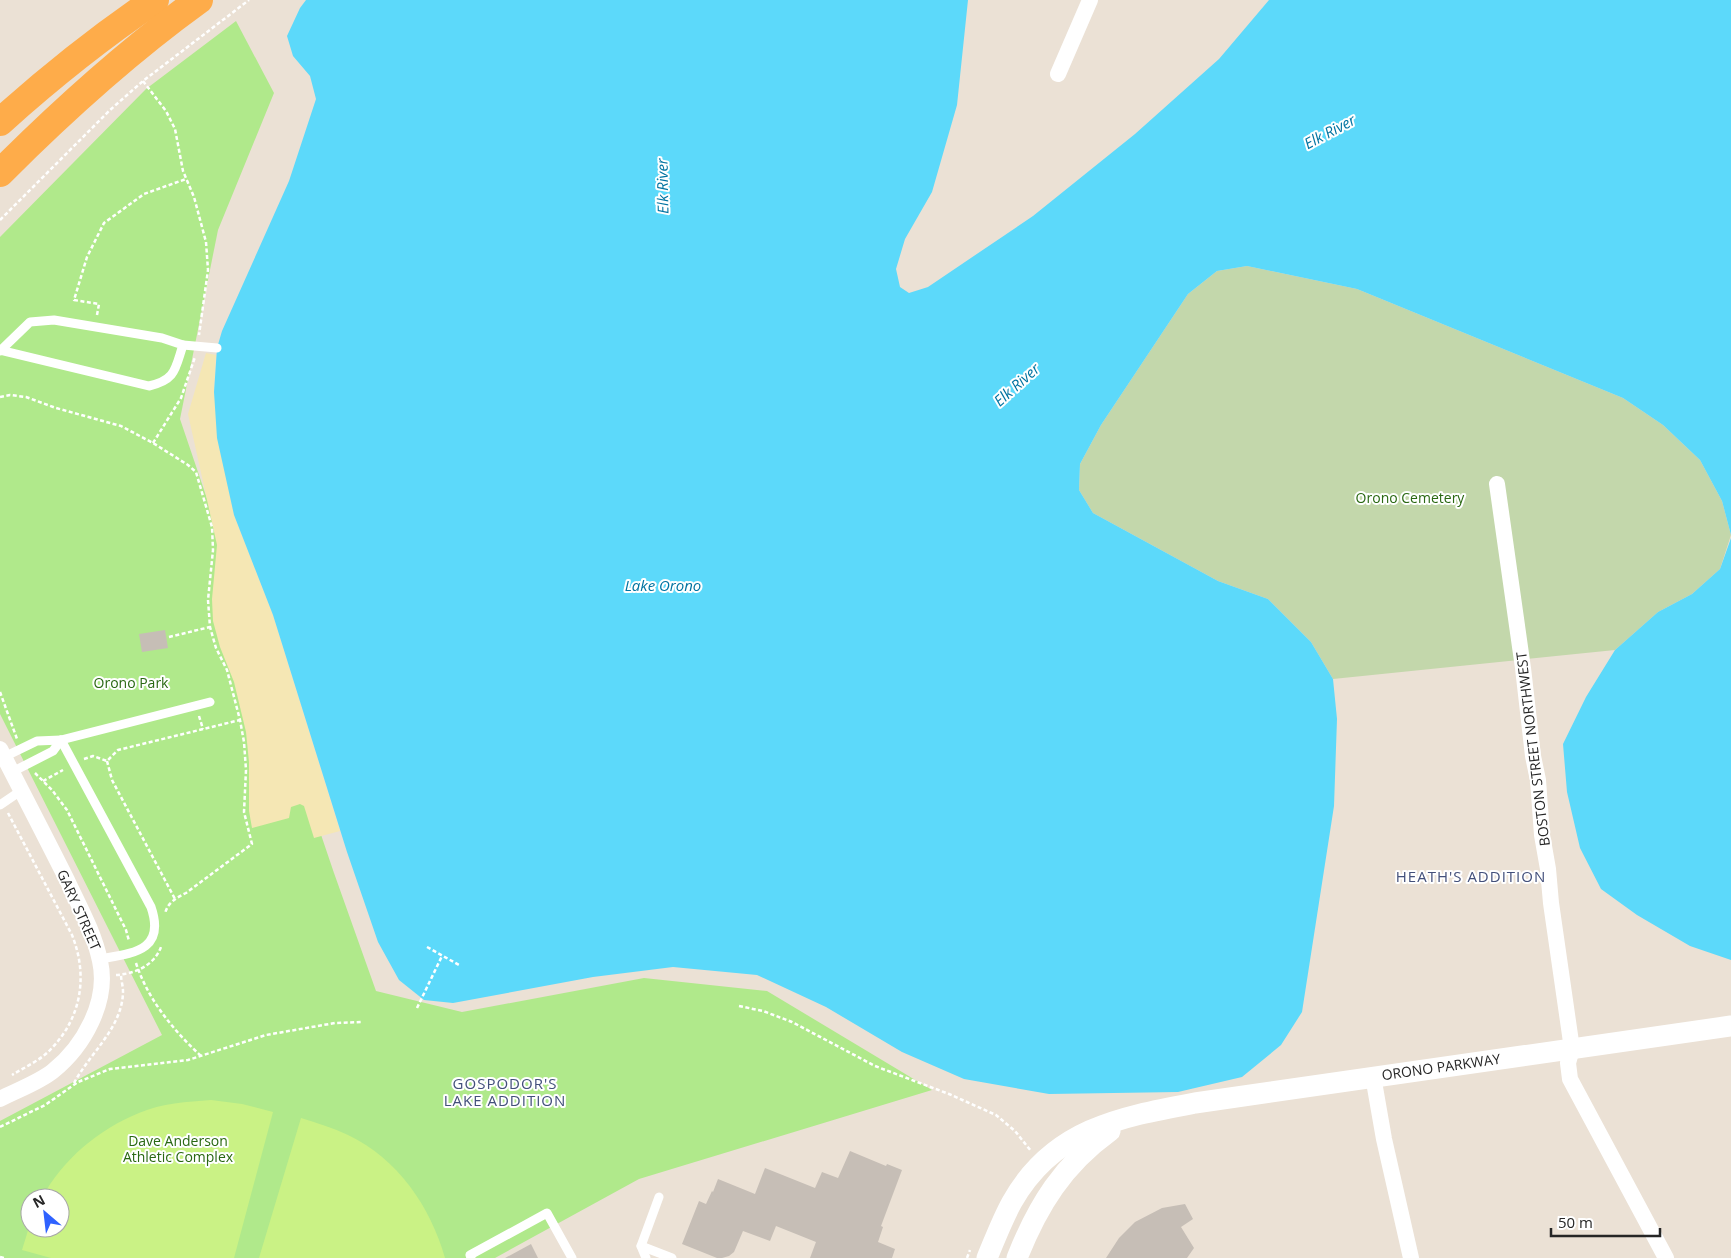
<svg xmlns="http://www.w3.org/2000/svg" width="1731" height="1258" viewBox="0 0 1731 1258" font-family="'Open Sans',sans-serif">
<rect width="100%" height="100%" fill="#ebe1d5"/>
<path fill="#b0e98b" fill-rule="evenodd" d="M236,21l38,72 -56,137 -38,189 154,454 42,118 86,21 182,-34 123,13 165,99 -293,89 -144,79h-495v-137l162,-86 -162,-321v-477l146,-148zM30,1198h30v30h-30z"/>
<path fill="#f5e7b4" d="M206,353l10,2 -2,37 20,123 39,100 67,216 -26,7 -10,-32 -4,-2 -9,3 -2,11 -37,10 -3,-17v-49l-3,-30 -12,-50 -14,-35 -7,-26 -1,-22 5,-54 -29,-131z"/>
<path fill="#c3d7ab" d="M1247,266l110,23 266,109 40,27 37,35 22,41 9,34 -11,34 -28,25 -34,18 -43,38 -282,29 -22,-37 -43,-43 -50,-18 -125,-68 -14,-23 1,-26 21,-39 87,-131 29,-23z"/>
<g fill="#caf285">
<path d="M211,1100l31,4 31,8 -39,146h-183l-29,-8 8,-26v4h30v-30h-18c20,-38 57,-69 97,-85 23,-10 48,-11 72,-13z"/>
<path d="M301,1118c16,5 32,10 47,17 50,24 82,71 97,123h-186z"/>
</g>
<g fill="#5cd9fa">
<path d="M306,0h662l-11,105 -25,87 -27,47 -9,30 4,18 9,6 19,-6 105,-71 102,-82 84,-75 50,-59h462v535l-9,-34 -22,-41 -37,-35 -40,-27 -266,-109 -110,-23 -30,5 -29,23 -87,131 -21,39 -1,26 14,23 125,68 50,18 43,43 22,37 4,40 -3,87 -32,206 -21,33 -39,32 -64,15 -129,2 -85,-15 -62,-27 -76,-45 -69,-32 -84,-8 -80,10 -140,26 -29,-3 -25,-20 -21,-38 -31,-90 -74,-237 -39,-100 -17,-77 -3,-46 3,-44 5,-17 67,-150 27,-82 -6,-23 -17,-20 -6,-20 13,-28z"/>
<path d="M1731,538v422l-41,-14 -53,-31 -36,-26 -21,-41 -13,-56 -4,-48 23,-47 29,-47 43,-38 34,-18 28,-25z"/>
</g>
<g fill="#c6beb6">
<path d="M165,630l3,18 -26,4 -3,-18z"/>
<path d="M850,1151l36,15 1,-2 15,6 -21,56 2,1 -5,15 17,7 -3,9h-82l6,-16 -40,-16 -6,15 -27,-10 -9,21 -5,4 -7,2h-5l-35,-14 17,-43 7,3 6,-13 1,1 5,-13 37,15 10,-26 50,20 7,-16 16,6z"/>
<path d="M1185,1204l8,15 -12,8 13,21 -7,10h-81l13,-20 16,-16 27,-14z"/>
<path d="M531,1244l7,14h-33z"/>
</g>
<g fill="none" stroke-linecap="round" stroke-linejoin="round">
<g stroke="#fff" stroke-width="2.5" stroke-dasharray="4 2.5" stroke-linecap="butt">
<path d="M143,81l23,30 9,18 8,42 11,26 12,45 2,28 -9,65"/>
<path d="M0,220l110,-110 33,-29 106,-81"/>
<path d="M97,315l2,-11 -25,-4 13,-43 17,-34 40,-29 42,-15"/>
<path d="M0,397l10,-2 16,2 30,11 65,18 32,17 35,22 8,7 16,55 1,23 -5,50 2,27 6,21 11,22 13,50 4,22 2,28 -2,42 8,32 -66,49c-10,5 -19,10 -21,21"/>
<path d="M153,443l28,-45 14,-41"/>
<path d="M169,637l41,-10"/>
<path d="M0,692l17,47"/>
<path d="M199,716l4,13"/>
<path d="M84,759l9,-3 14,5 11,-11 122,-30"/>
<path d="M107,761l5,19 63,119"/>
<path d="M35,773l17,17 15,20 59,120 3,11"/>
<path d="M43,781l20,-11"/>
<path d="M8,813l64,122c16,40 10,82 -21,114 -10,11 -26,18 -39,26"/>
<path d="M427,947l32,18"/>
<path d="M136,963c12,37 38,68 66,94"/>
<path d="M116,975c18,-1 38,-9 45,-28"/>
<path d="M739,1006l24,5 29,11 83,44 74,28 47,21 19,16 16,20"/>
<path d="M417,1008l25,-52"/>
<path d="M74,1083c16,-30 49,-56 49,-92 0,-5 -2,-11 -2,-16"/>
<path d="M0,1127l45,-22 33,-23 32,-13 78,-9 78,-25 69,-12 26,-1"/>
<path d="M0,1257l4,1"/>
<path d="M967,1258l3,-8"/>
</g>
<g stroke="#fff" stroke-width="9">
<path d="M183,345l34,3"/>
<path d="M0,351l30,-29 24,-2 108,18 21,7c-8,24 -7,35 -34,41l-149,-36"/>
<path d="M61,740l90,167c15,44 -18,46 -51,52"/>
<path d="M4,757l33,-16 24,-1 149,-38"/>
<path d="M12,772l41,-21 8,-11"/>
<path d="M0,805l22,-15"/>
<path d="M641,1246l31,12"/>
<path d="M471,1258l-1,-3 77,-42 25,45"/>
<path d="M646,1258l-5,-12 18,-49"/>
</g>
<g stroke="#fff" stroke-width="16">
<path d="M1058,74l32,-74"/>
<path d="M1497,484l26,184 10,88 5,24 4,55 6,34 3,34 21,146 -4,14 2,16 96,179"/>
<path d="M0,749c22,43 45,87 67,131 12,26 27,52 33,81 9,40 -16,85 -47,110 -15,12 -36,19 -53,28"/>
<path d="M1373,1076l11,63 27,119"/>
</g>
<g stroke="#fff" stroke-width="21">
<path d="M987,1258c8,-19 15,-38 25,-56 41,-73 108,-85 183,-99l536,-77"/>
<path d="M1017,1258c21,-53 46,-93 93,-127"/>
</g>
<g stroke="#feac4a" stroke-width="28">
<path d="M0,122c49,-44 100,-85 155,-122"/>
<path d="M0,173c62,-62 127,-121 199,-173"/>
</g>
</g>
<g text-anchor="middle" stroke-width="4" stroke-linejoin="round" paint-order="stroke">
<g font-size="14" fill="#296812" stroke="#fff">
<text x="1410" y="503">Orono Cemetery</text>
<text x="131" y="688">Orono Park</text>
<text x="178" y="1146">Dave Anderson<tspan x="178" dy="16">Athletic Complex</tspan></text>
</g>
<g font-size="14" fill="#262626" stroke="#fff">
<text transform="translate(1533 749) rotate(-97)" y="5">BOSTON STREET NORTHWEST</text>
<text transform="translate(79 910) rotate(66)" y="5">GARY STREET</text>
<text transform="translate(1441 1067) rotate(-8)" y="5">ORONO PARKWAY</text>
</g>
<g font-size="15" font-style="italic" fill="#0073a1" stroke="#fff">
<text transform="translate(1330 132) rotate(-28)" y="5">Elk River</text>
<text transform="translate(663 186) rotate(-91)" y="5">Elk River</text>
<text transform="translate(1017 385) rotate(-42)" y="5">Elk River</text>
<text x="663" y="591">Lake Orono</text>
</g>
<g font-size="15" letter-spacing="1" fill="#43507b" stroke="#fff">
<text x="1471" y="882">HEATH'S ADDITION</text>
<text x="505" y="1089">GOSPODOR'S<tspan x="505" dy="17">LAKE ADDITION</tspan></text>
</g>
</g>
<g transform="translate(45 1213) rotate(332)"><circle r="24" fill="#ffffff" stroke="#a8a8a8"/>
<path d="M0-4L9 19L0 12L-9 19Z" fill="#2f62ff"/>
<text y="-8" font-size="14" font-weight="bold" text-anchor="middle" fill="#262626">N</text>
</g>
<path d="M1551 1228v8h109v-8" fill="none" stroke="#262626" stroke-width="2.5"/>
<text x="1558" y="1228" font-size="15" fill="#262626" stroke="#ffffff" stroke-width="4" paint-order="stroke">50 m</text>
</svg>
